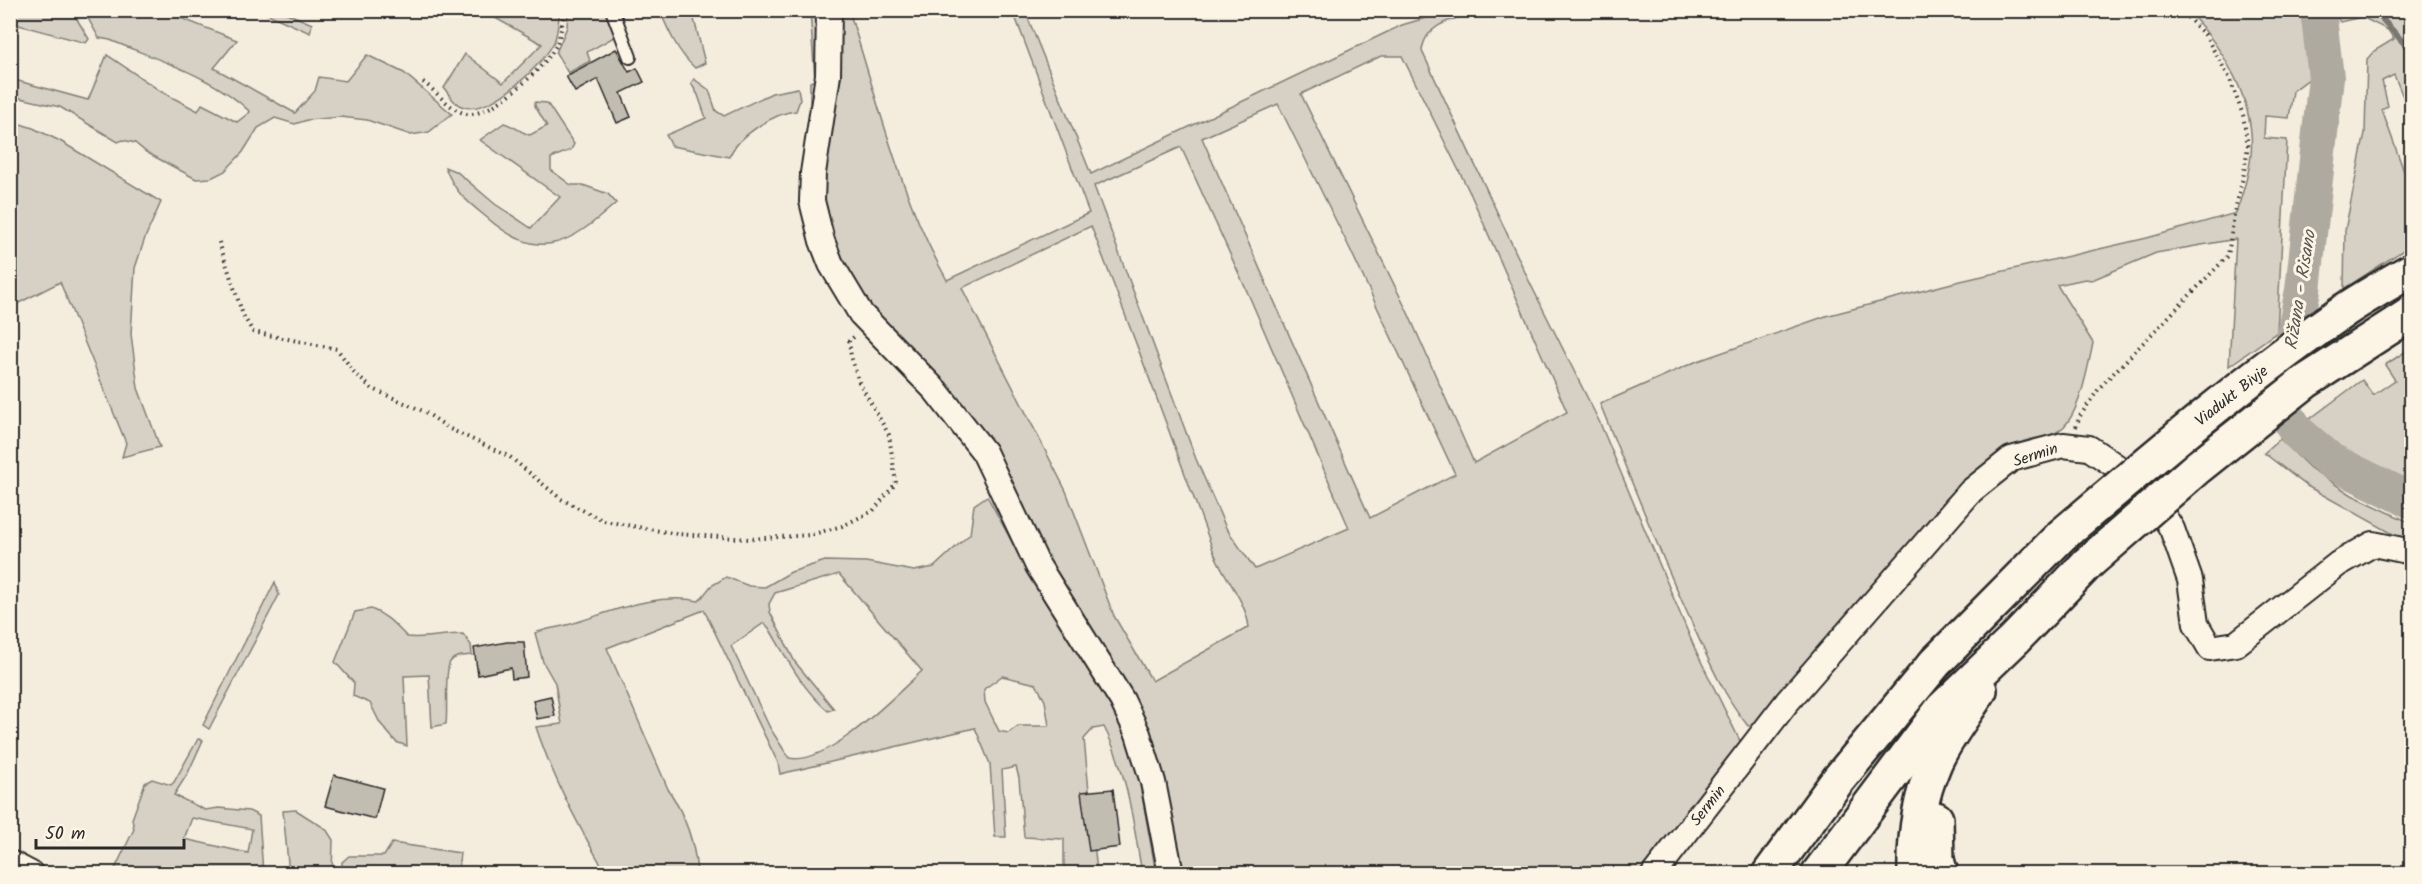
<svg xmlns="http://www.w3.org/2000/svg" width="2422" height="884" viewBox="0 0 2422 884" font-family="Kalam,sans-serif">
<rect width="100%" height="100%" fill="#f4edde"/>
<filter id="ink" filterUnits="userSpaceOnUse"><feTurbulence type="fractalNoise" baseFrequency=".0167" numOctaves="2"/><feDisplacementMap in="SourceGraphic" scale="12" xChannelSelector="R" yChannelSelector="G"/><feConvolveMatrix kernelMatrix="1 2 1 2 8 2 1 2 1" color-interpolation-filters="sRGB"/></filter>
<g filter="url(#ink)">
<g fill="#d6d1c4" stroke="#807e78" stroke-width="1.5" fill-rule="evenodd">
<path d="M10,11h62l17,28 -3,4 -75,-20z"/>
<path d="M84,11h79l74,29 -23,28 81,45 20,-22 4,-14 27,4 21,-26 37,18 48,41 -23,18 -18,3 -44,-15 -26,-3 -34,3 -12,4 -20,-6 -17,10 -15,24 -18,19 -14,7 -15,1 -50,-27 -11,-9 -12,-3 -5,2 -58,-35 -49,-11v-17l77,21 19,-45 55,37 36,19 4,-7 35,18 13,-10c-34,-35 -95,-53 -140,-72l-11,-2z"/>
<path d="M261,11h21l30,13 -2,9z"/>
<path d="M534,11l7,3 2,-3h17c-2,10 -2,22 -6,31 -11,23 -68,79 -95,63 -6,-3 -11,-12 -15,-17l21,-34 38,29 39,-39 -52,-29 -13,-4z"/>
<path d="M568,11h37l11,25 -29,16 3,9 -22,12 -12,-20 11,-26z"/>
<path d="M660,11h32l13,52 -10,5c-17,-15 -27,-38 -35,-57z"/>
<path d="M810,11h11v68l-11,41v-38l5,-2z"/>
<path d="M836,11h16l-1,6c28,88 50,182 96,263l142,-67 -76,-202h12l66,163 311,-149 47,-14h32c-23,7 -56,11 -59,40l109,234 69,138 95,226 46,94 -94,130h-468l-29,-137 -13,-32 -94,-144 -68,-130 -37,-54 -50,-46 -46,-62 -22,-76zM1381,56h21l69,139 96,217 -93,51 -65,-148 -108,-221zM1278,104l72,145 105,225 -85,44 -168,-380zM1181,147l69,151 99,230 -94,41 -29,-41 -30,-69 -102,-273zM1091,226c42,108 82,215 122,324 10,27 32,48 36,77l-97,54 -38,-65 -48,-125 -104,-203z"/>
<path d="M2188,11h113c13,20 11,44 9,67l-17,13 -4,27 -24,-2 -1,22 23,2 -10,192 -48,34 7,-127 -80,14 -64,27 -7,-1 -28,6 36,58c-5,24 -13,71 -32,86 -10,9 -27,8 -39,13 -27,9 -57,39 -77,58l-187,224 -10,2c-25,-31 -41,-69 -57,-105 -33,-71 -61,-144 -91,-217l95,-42 131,-46 126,-33 195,-45 89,-25c7,-20 13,-38 15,-58 5,-54 -28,-107 -63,-144z"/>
<path d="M2334,11h78l-1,105 -17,-41 -12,6 6,25 -6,4 29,81v54l-67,44 1,-59 20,-97 2,-74 7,-8 20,-12 -6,-9 -26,-13 -22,5z"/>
<path d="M694,79l15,11 7,21 8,5 48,-23 26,-5 2,12 -4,11c-22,2 -58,25 -67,46l-57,-11 -6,-11 40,-17 -8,-23 -7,-12z"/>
<path d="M535,102l12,1 27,41 -3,6 -20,8v12l20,15h12l25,9 8,9c-47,42 -77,61 -131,13 -20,-16 -31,-25 -40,-49l12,5 38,32 36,24 29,-31 -80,-57 24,-17c11,3 17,10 26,12l17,-9 -12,-20z"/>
<path d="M11,121l22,7 27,13 101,61 -16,36 -10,30 -4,66 7,54 22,59 -38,10 4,-14 -66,-161 -49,25z"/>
<path d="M2411,348v138l-38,-15 -33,-17 -37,-30 59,-44 11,15 22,-15 -10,-15z"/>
<path d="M2280,439l30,29 42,27 59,28v21l-104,-58 -43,-33z"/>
<path d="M987,496l55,101 75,113 22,69 17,94h-14c-9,-50 -14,-100 -38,-146l-11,2 -9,10 13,134h-33v-34l-40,-2 -5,-59 -3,-11 -14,3 4,67h-11l-5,-73 -15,-36 -195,46 -2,-11 -74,-153 -97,38 61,141c17,26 27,54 29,84h-91c-28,-47 -53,-94 -70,-146l26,-3 -7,-41 -12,-21 -8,-29c10,-4 21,-5 32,-8 43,-12 85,-33 132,-24l12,-15 15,-9 23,9 16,1 26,-15 34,-11 41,1 48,9 20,-4 36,-33 4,-29zM839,574l83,97c-28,25 -95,96 -133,87l-19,-30 -39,-82 33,-23 5,5c17,29 33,61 59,83l6,-2 -39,-47 -25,-50 -1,-8 6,-11zM1002,676l34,8 9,17 4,25h-31l-10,7 -9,-2 -14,-29 -1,-13z"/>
<path d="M275,582l4,13 -70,134 -6,-4z"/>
<path d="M371,609c16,6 24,16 36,28 19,2 36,-3 56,-3l8,11 1,10c-7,1 -17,0 -22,7 -6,11 -2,48 -4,62l-14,3 -3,-52 -25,1 3,70 -11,-4 -16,-19 -10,-20 -17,-7 1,-13 -19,-21 20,-50z"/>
<path d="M198,739l5,1 -15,33 -14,22 31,15 14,-2 30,3 10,5 4,57h-150l21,-44 -2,-10 13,-36 7,-4 19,6 3,-3zM192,818l60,11 -4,24 -64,-14z"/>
<path d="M296,810l30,19 7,11 -1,33h-43l-6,-62z"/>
<path d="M392,843l68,10 -2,19 -116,1v-11l7,-6h35z"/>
</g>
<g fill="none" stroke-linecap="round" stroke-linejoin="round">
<path stroke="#7a7771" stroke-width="6" d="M2374,10l38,42"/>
<path stroke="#afaaa0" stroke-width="36" d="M2318,10l8,67 -23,213 -17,83 -3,36 14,23 34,29 81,40"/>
</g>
<g fill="#c2bdb1" stroke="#2b2b2b" stroke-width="1.5">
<path d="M616,49l13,23 8,-4 7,14 -23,11 10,24 -14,6 -19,-44 -23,13 -9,-16z"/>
<path d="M507,642h17l3,35 -15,2 -1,-11 -33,7 -4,-27z"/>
<path d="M551,696l4,20 -18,3 -4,-19z"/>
<path d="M334,775l49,13 -8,31 -50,-13z"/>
<path d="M1113,789l7,58 -31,4 -8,-59z"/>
</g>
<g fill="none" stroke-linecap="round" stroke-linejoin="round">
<defs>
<path id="lane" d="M612,10l18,47"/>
<g id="street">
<path d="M829,10l-1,65 -15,98 -1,28 10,40 9,23 30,50 75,77 48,61 54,114 84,134 16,34 15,48 18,92"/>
<path d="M10,863l21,11"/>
<path d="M1654,874l133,-172 184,-211 40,-32 52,-14 26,3 55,37 28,44 18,51 6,44 14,24 26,-4 102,-80 35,-20 39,8"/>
</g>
<g id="highway">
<path d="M1936,819l1,41 4,14"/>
<path d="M1769,874l69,-94 97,-117 127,-128"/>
<path d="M1818,874l124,-165 73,-70 73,-76"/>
<path d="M1915,874c-1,-38 4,-74 19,-109 9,-23 32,-52 46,-75"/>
</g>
</defs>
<use href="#lane" stroke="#2b2b2b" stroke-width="16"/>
<use href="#street" stroke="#2b2b2b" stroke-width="28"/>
<use href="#highway" stroke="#2b2b2b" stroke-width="38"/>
<g stroke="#2b2b2b" stroke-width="4" stroke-dasharray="1.5 4.5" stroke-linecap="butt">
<path d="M423,82c13,9 28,29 44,32 25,3 78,-47 89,-68 5,-11 6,-24 9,-36"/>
<path d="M219,242l24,73 10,17 84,17 20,27 16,13 52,23 25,17 60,28 51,42 43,22 73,13 72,5 61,-4 32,-9 31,-15 23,-28 -7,-48 -30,-53 -8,-26 -2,-15 7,-6"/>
<path d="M2076,427l4,-11 20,-29 128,-131 7,-48 8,-30 5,-32 -5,-31 -14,-38 -24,-42 -25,-25"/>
</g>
<use href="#lane" stroke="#fcf5e5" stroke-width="12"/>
<use href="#street" stroke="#fcf5e5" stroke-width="24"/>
<use href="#highway" stroke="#fcf5e5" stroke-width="33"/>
<defs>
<g id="highway-bridge">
<path d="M2062,535c92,-78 183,-156 283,-225 21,-14 44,-27 67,-40"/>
<path d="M2088,563l110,-96 107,-85 107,-69"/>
</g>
</defs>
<use href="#highway-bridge" stroke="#2b2b2b" stroke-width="38" stroke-linecap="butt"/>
<use href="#highway-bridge" stroke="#fcf5e5" stroke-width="33"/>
</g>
</g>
<g text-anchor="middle" stroke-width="6" stroke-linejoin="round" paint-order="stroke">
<g font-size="16" fill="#2b2b2b" stroke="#fcf5e5">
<text transform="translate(2231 395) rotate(-38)" y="6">Viadukt Bivje</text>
<text transform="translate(2035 454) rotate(-18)" y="6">Sermin</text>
<text transform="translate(1707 805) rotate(-52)" y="6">Sermin</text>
</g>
<g font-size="18" font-style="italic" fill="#595754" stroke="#fcf5e5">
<text transform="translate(2300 290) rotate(-81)" y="6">Rižana - Risano</text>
</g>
</g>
<rect width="2422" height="884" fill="none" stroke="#fcf5e5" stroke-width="36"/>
<rect x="18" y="18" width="2386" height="848" fill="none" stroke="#2b2b2b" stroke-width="2" filter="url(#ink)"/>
<path d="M36 839v9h148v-9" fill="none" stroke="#2b2b2b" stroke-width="3"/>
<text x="45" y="839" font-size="18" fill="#2b2b2b" stroke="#fcf5e5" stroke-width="4.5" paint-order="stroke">50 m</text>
</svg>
